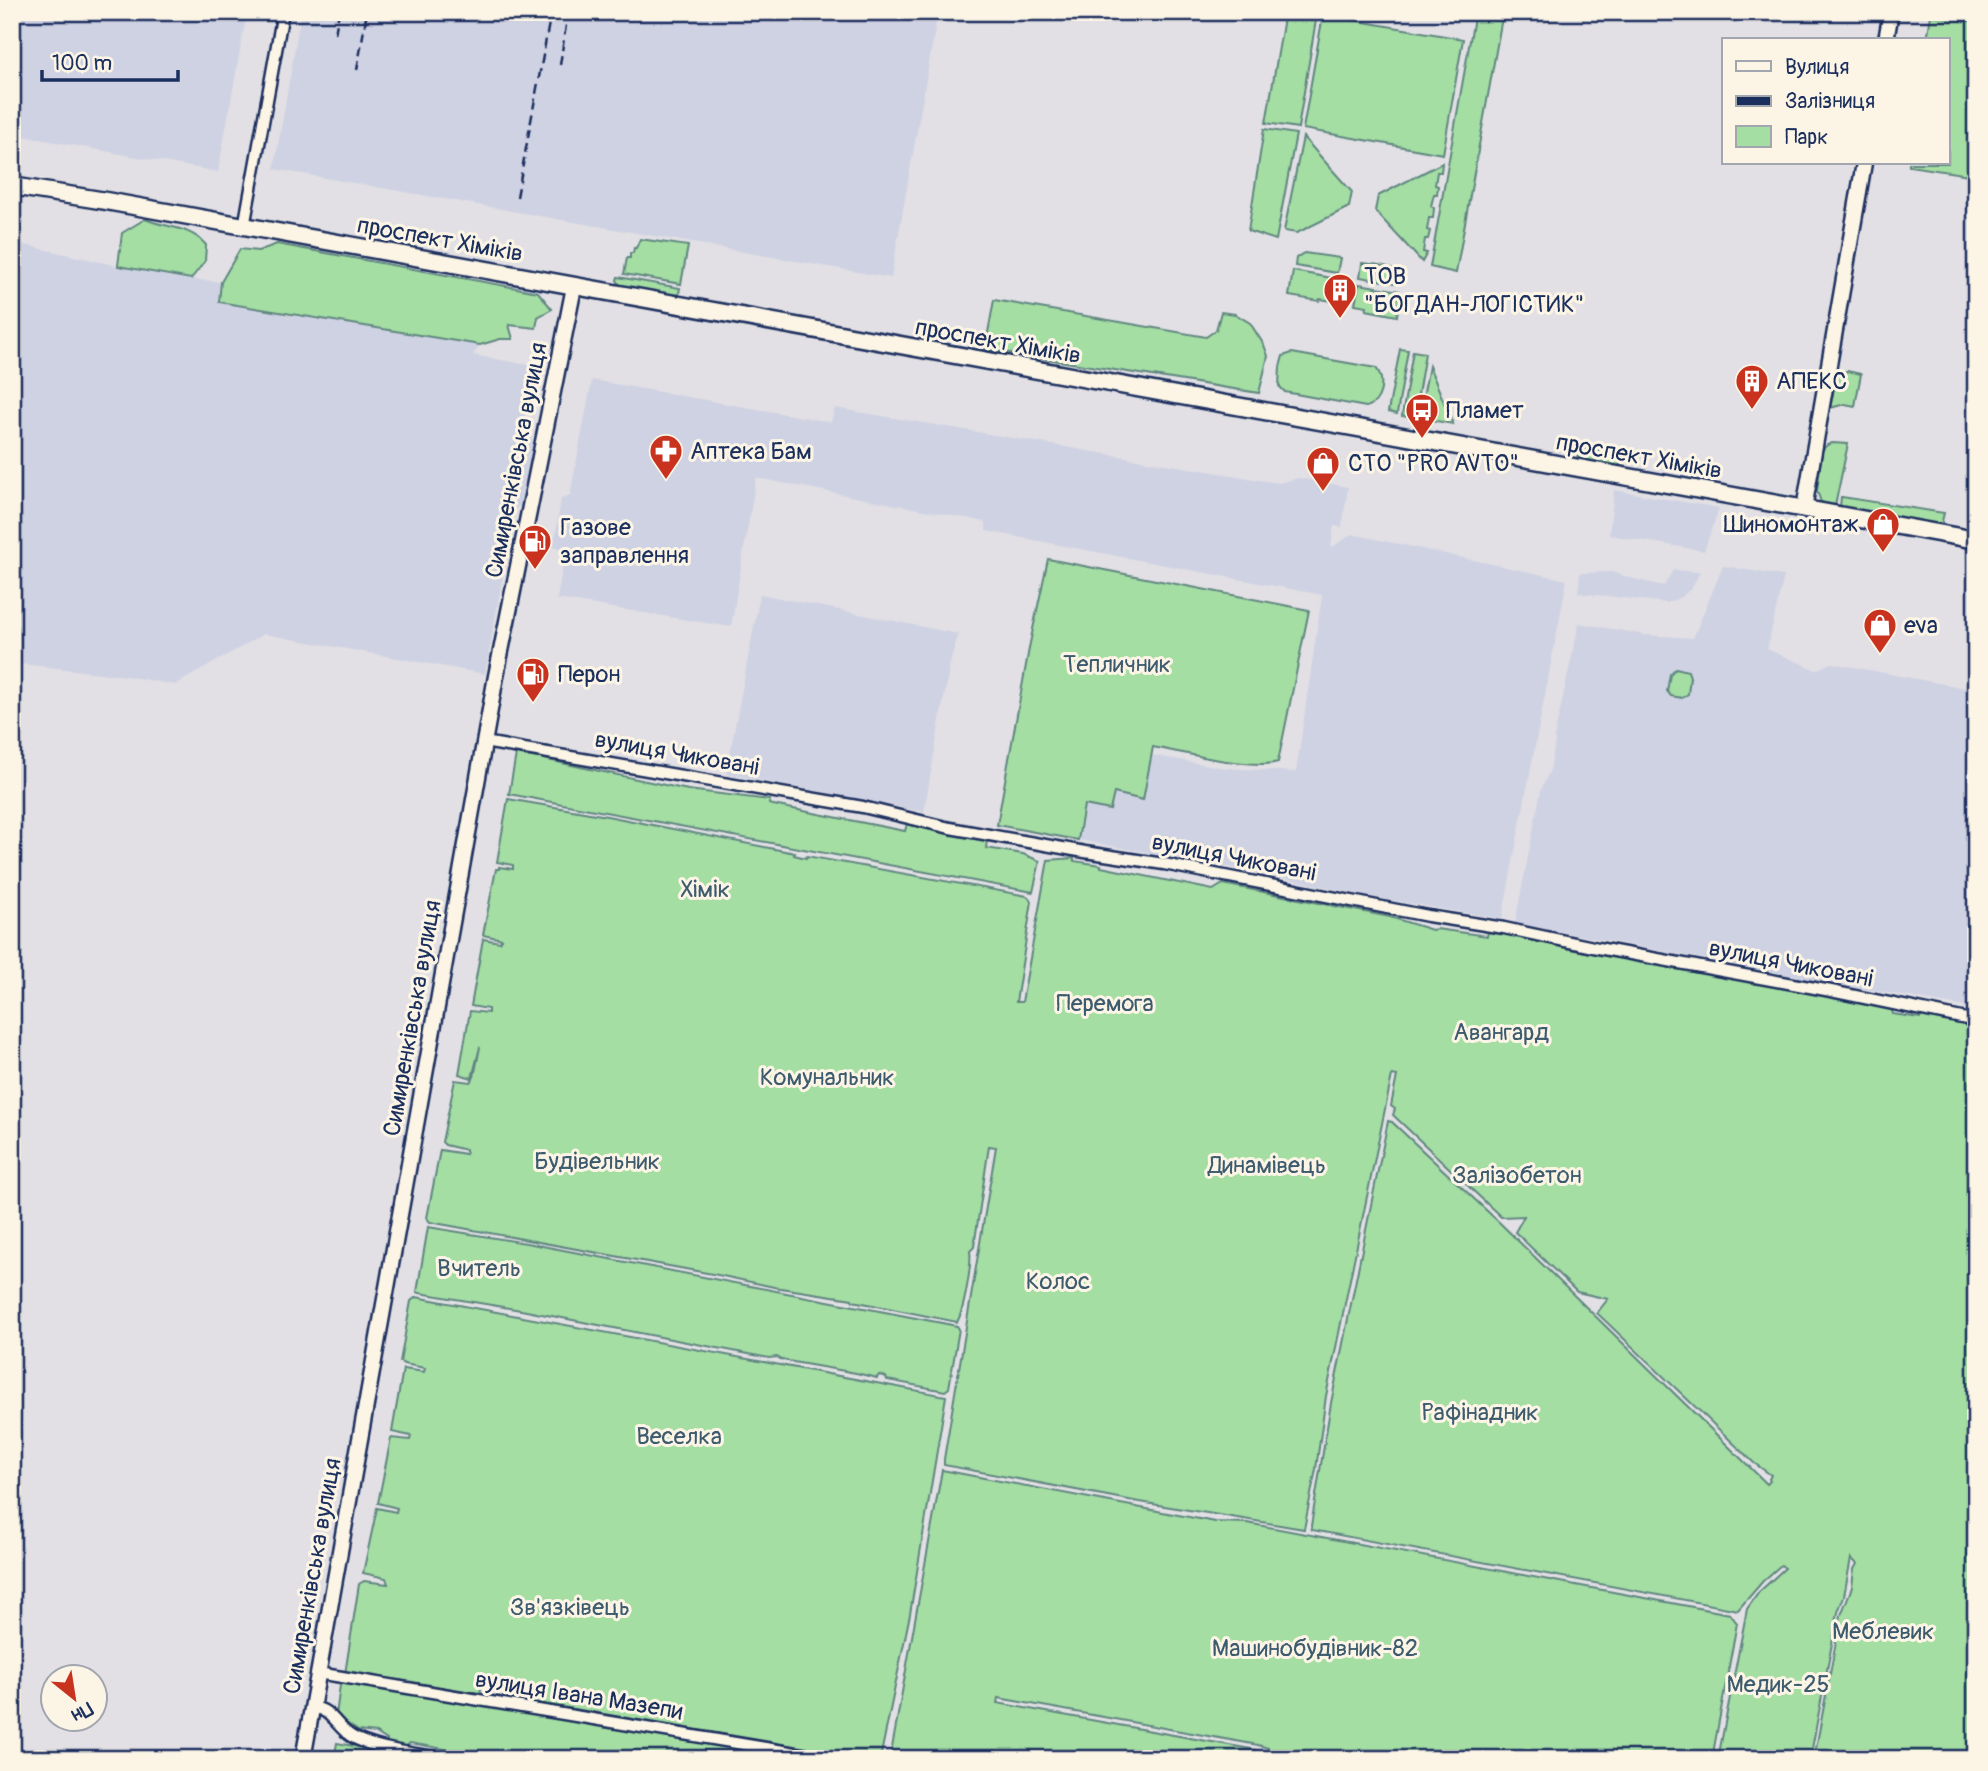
<svg xmlns="http://www.w3.org/2000/svg" width="1988" height="1771" viewBox="0 0 1988 1771" font-family="Pangolin,sans-serif">
<rect width="100%" height="100%" fill="#e2e0e4"/>
<filter id="ink" filterUnits="userSpaceOnUse"><feTurbulence type="fractalNoise" baseFrequency=".0143" numOctaves="2"/><feDisplacementMap in="SourceGraphic" scale="14" xChannelSelector="R" yChannelSelector="G"/><feConvolveMatrix kernelMatrix="1 2 1 2 8 2 1 2 1" color-interpolation-filters="sRGB"/></filter>
<g filter="url(#ink)">
<g fill="#cfd2e3">
<path d="M12,12h235l-29,160 -206,-38z"/>
<path d="M301,12h637l-47,266 -617,-109z"/>
<path d="M12,242l106,24 72,13 31,3 -1,20 260,43 -7,10 62,11 -11,46 9,32 -9,60 -9,5 -30,165 -221,-40 -89,51 -49,-9 -114,-13z"/>
<path d="M592,380l239,42 4,-14 443,75 20,-5 50,9 -6,40 -8,-1 -3,22 21,-14 215,46 -65,339 -131,-22 -105,-23 -188,-34 6,-35 21,4 8,-16 30,7 8,-45 74,13 71,4 26,-177 -336,-64v-9l-230,-44 -25,149 -174,-28 8,-49 -11,-4 7,-48 9,-3z"/>
<path d="M1614,490l105,18 -15,43 -95,-16z"/>
<path d="M1723,566l61,10 -17,73 49,21 15,-7 145,27v319l-178,-32 -283,-54 26,-133 9,-20 5,-28 -1,-4 25,-115 67,12 47,3z"/>
<path d="M1673,570l27,2 -8,16 -11,9 -14,6 -89,-10 2,-20 32,-1 18,6 34,8z"/>
<path d="M760,594l198,40 -8,30 -26,148 -198,-38z"/>
</g>
<g fill="#a4dea3" stroke="#608680" stroke-width="2">
<path d="M1285,12l32,2 -19,114 -32,-5z"/>
<path d="M1475,12h28l-47,261 -26,-6z"/>
<path d="M1323,15l140,24 -20,115 -140,-25z"/>
<path d="M1931,15l45,7v154l-67,-10v-3h39v-123h-21z"/>
<path d="M1264,129l32,5 -20,106 -28,-9z"/>
<path d="M1303,137l49,55 -3,15 -52,26 -13,-2z"/>
<path d="M1442,163l-1,9h-4l-2,13 3,1 -1,8h-3l-3,12 3,2 -1,10h-4l-2,12 3,1 -2,8h-3l-2,13 4,1 -5,9 -47,-51 3,-15z"/>
<path d="M145,219c21,9 45,7 61,26l-1,16 -14,18 -73,-13 4,-33z"/>
<path d="M640,239l48,7 -7,38 -57,-10 3,-16h3v-5h3l1,-5h2z"/>
<path d="M277,244l261,48 14,17 -14,8 -2,11 -27,-3 4,14h-13l-20,6 -261,-43 2,-20 19,-33 18,2z"/>
<path d="M1304,253l36,5 -3,15 -42,-7 1,-8z"/>
<path d="M1362,263c16,2 38,1 39,21l-41,-7z"/>
<path d="M1293,271l44,8 -4,22 -13,-2 -1,2 -30,-5z"/>
<path d="M618,277l62,11 -2,10 -58,-12 -3,-6z"/>
<path d="M1359,284l41,7 -3,25 -31,-6 1,-4 -12,-2z"/>
<path d="M994,300l212,37 10,-7 5,-18 14,2 15,9 14,22 4,11 -9,37 -274,-44z"/>
<path d="M1400,349l8,1 -11,64 -9,-2z"/>
<path d="M1413,351l12,2 -11,65 -12,-2z"/>
<path d="M1292,353l84,15c10,11 6,36 -10,39l-81,-15 -6,-6 1,-19 3,-11z"/>
<path d="M1429,366l24,58 -34,-6z"/>
<path d="M1847,371l14,3 -6,32 -10,-2 -15,4 6,-30 4,-6z"/>
<path d="M1832,443l16,1 -13,62 -14,-4 -4,-11 5,-41 5,-5z"/>
<path d="M1588,448l29,7 3,5v6l-2,1 -39,-6 -2,-3 1,-5 5,-4z"/>
<path d="M1841,497h1l102,16 -3,12 -101,-18z"/>
<path d="M1048,559l261,51 -31,152c-26,8 -97,-10 -125,-15l-10,53 -29,-7 -4,17 -26,-5 -6,35 -81,-15 33,-182z"/>
<path d="M1676,668l12,3 2,6 -2,17 -6,4 -11,-2 -4,-5 3,-17z"/>
<path d="M516,754l21,4v-2l6,1v2l145,31 82,10 -1,4 9,2 127,25 2,-7 80,16 -1,8 37,6 17,7 -7,31 -524,-98z"/>
<path d="M508,799l99,17 188,37 -1,2 12,3 1,-2 220,40 5,5 -16,101h6l26,-142 26,-2v3l27,4v2l112,23 10,-6 167,33 42,13 4,-1 51,7 2,-7 80,20 220,38 102,21 2,6 27,4 5,-3 51,10v734h-162l27,-144 11,-28 2,-18 3,-5 -6,-6 -7,38 -6,16 -28,147h-92l29,-150 12,-17 26,-24 -4,-3 -18,16 -25,29 -426,-80 -1,-4 20,-123 57,-282 4,1 110,103 265,259 3,-3 -1,-2 2,-4 -17,-12 -157,-150 11,-14 -31,-7 -62,-60 9,-16 -23,1 -108,-102 2,-6 -4,-3 6,-30 -5,-1 -66,321 -10,73 -12,60 -170,-28 -190,-36v-6l52,-312 -7,-1 -15,101 -4,4c2,13 -6,60 -13,71l-104,-21 -1,-2 -78,-12 -56,-12 -288,-53 -3,-4 13,-68 26,4v-4l-21,-5 -3,-3 13,-62 15,2 4,-5 6,-30 -8,31 -13,-4 11,-63 18,2v-4l-17,-3 12,-67 17,3 2,-3 -19,-4 13,-66h3v-2l14,2v-4l-16,-3z"/>
<path d="M428,1227l104,17 425,82 2,3 -10,59 -4,3 -58,-11 -1,-3 -7,-2 -2,3 -21,-5 -74,-13 -5,-3 -8,1 -248,-48 -101,-17 -3,-1z"/>
<path d="M416,1297l530,99 -36,218 -30,145h-30l-127,-21 -215,-40 1,-8 -27,-5 -2,8 -53,-6 -82,-13 14,-90 5,-3 24,3 -2,-6 -23,-5 14,-65 19,4 1,-4 -19,-5 13,-65 19,2 1,-4 -19,-4 11,-63 21,3 1,-4 -21,-4 -4,-2 11,-61z"/>
<path d="M942,1470l273,52 32,1 483,91 7,9 -25,136h-446l2,-11 -10,-3 -260,-47 -1,5 259,47 3,9h-369z"/>
<path d="M342,1681l457,78h-297l-92,-16 -4,3 -19,-3v-3l-11,-7 -18,-2 -22,-15 4,-31z"/>
<path d="M337,1743l89,16h-92z"/>
</g>
<g fill="none" stroke-linecap="round" stroke-linejoin="round">
<defs>
<g id="street">
<path d="M244,227l39,-215"/>
<path d="M484,742l379,65 87,21 135,24 79,12 264,52 76,12 94,20 233,43 145,30"/>
<path d="M318,1673l514,86"/>
<path d="M312,1707c19,2 24,19 39,29 21,13 68,18 93,23"/>
</g>
<g id="secondary">
<path d="M1886,40l5,-28"/>
<path d="M1804,509l60,-346"/>
<path d="M303,1759l193,-1083 78,-389"/>
</g>
<path id="primary" d="M12,186l94,15 1870,339"/>
</defs>
<use href="#street" stroke="#1b2f5e" stroke-width="15"/>
<use href="#secondary" stroke="#1b2f5e" stroke-width="19"/>
<use href="#primary" stroke="#1b2f5e" stroke-width="21"/>
<use href="#street" stroke="#fcf5e5" stroke-width="10"/>
<use href="#secondary" stroke="#fcf5e5" stroke-width="14"/>
<use href="#primary" stroke="#fcf5e5" stroke-width="16"/>
<g stroke="#1b2f5e" stroke-width="2.5" stroke-dasharray="10 5" stroke-linecap="butt">
<path d="M335,34l4,-22"/>
<path d="M560,65l8,-53"/>
<path d="M357,70l10,-58"/>
<path d="M517,197l34,-185"/>
</g>
</g>
</g>
<defs>
<symbol id="building-pin" viewBox="-11 -11 22 30"><path d="M0 17L-7.5 6A9.5 9.5 0 1 1 7.5 6Z" fill="#c8321e" stroke="#fcf5e5"/><path d="M-4-6H4V6H1V3H-1V6H-4ZM-2.5-4.3h1.7v1.8h-1.7ZM.8-4.3h1.7v1.8H.8ZM-2.5-1h1.7V.8h-1.7ZM.8-1h1.7V.8H.8Z" fill="#fff"/></symbol>
<symbol id="bus-pin" viewBox="-11 -11 22 30"><path d="M0 17L-7.5 6A9.5 9.5 0 1 1 7.5 6Z" fill="#c8321e" stroke="#fcf5e5"/><path d="M-5-6H5V4H4V6H2V4H-2V6H-4V4H-5ZM-3.5-4V0h7V-4ZM-3.5 1.2v1.5H-2V1.2ZM2 1.2v1.5H3.5V1.2Z" fill="#fff"/></symbol>
<symbol id="pharmacy-pin" viewBox="-11 -11 22 30"><path d="M0 17L-7.5 6A9.5 9.5 0 1 1 7.5 6Z" fill="#c8321e" stroke="#fcf5e5"/><path d="M-2-6h4v4h4v4h-4v4h-4v-4h-4v-4h4Z" fill="#fff"/></symbol>
<symbol id="shop-pin" viewBox="-11 -11 22 30"><path d="M0 17L-7.5 6A9.5 9.5 0 1 1 7.5 6Z" fill="#c8321e" stroke="#fcf5e5"/><path d="M-5-2.5h2.3a2.7 3.5 0 0 1 5.4 0H5L5.5 6h-11ZM-1.5-2.5h3a1.5 2.3 0 0 0-3 0Z" fill="#fff"/></symbol>
<symbol id="fuel-pin" viewBox="-11 -11 22 30"><path d="M0 17L-7.5 6A9.5 9.5 0 1 1 7.5 6Z" fill="#c8321e" stroke="#fcf5e5"/><path d="M-5.5-6h7V0h2V4h1.3V-2.5L3-4.5l.8-.8L6-3V5H2.5V1h-1V6h-7ZM-4.2-4.7v3.2H.2V-4.7Z" fill="#fff"/></symbol>
</defs>
<g fill-rule="evenodd">
<use href="#building-pin" x="1321" y="271" width="38" height="52"/>
<use href="#building-pin" x="1733" y="362" width="38" height="52"/>
<use href="#bus-pin" x="1403" y="391" width="38" height="52"/>
<use href="#pharmacy-pin" x="647" y="432" width="38" height="52"/>
<use href="#shop-pin" x="1304" y="444" width="38" height="52"/>
<use href="#shop-pin" x="1864" y="505" width="38" height="52"/>
<use href="#fuel-pin" x="516" y="522" width="38" height="52"/>
<use href="#shop-pin" x="1861" y="606" width="38" height="52"/>
<use href="#fuel-pin" x="514" y="655" width="38" height="52"/>
</g>
<g text-anchor="middle" stroke-width="6" stroke-linejoin="round" paint-order="stroke">
<g font-size="24" fill="#1b2f5e" stroke="#fcf5e5">
<text transform="translate(440 239) rotate(10)" y="8">проспект Хіміків</text>
<text transform="translate(998 341) rotate(10)" y="8">проспект Хіміків</text>
<text transform="translate(1639 456) rotate(10)" y="8">проспект Хіміків</text>
<text transform="translate(516 460) rotate(-79)" y="8">Симиренківська вулиця</text>
<text transform="translate(677 753) rotate(10)" y="8">вулиця Чиковані</text>
<text transform="translate(1234 857) rotate(11)" y="8">вулиця Чиковані</text>
<text transform="translate(1791 963) rotate(11)" y="8">вулиця Чиковані</text>
<text transform="translate(412 1018) rotate(-80)" y="8">Симиренківська вулиця</text>
<text transform="translate(312 1576) rotate(-80)" y="8">Симиренківська вулиця</text>
<text transform="translate(579 1695) rotate(9)" y="8">вулиця Івана Мазепи</text>
</g>
<g font-size="24" fill="#1b2f5e" stroke="#fcf5e5" text-anchor="start">
<text x="1364" y="284">ТОВ<tspan x="1364" dy="28">"БОГДАН-ЛОГІСТИК"</tspan></text>
<text x="1776" y="389">АПЕКС</text>
<text x="1446" y="418">Пламет</text>
<text x="690" y="459">Аптека Бам</text>
<text x="1348" y="471">СТО "PRO AVTO"</text>
<text x="1858" y="532" text-anchor="end">Шиномонтаж</text>
<text x="560" y="535">Газове<tspan x="560" dy="28">заправлення</tspan></text>
<text x="1904" y="633">eva</text>
<text x="558" y="682">Перон</text>
</g>
<g font-size="24" fill="#3d5b6f" stroke="#fcf5e5">
<text x="1117" y="672">Тепличник</text>
<text x="705" y="897">Хімік</text>
<text x="1105" y="1011">Перемога</text>
<text x="1501" y="1040">Авангард</text>
<text x="827" y="1085">Комунальник</text>
<text x="597" y="1169">Будівельник</text>
<text x="1267" y="1173">Динамівець</text>
<text x="1517" y="1183">Залізобетон</text>
<text x="479" y="1276">Вчитель</text>
<text x="1058" y="1289">Колос</text>
<text x="1480" y="1420">Рафінадник</text>
<text x="679" y="1444">Веселка</text>
<text x="570" y="1615">Зв'язківець</text>
<text x="1883" y="1639">Меблевик</text>
<text x="1315" y="1656">Машинобудівник-82</text>
<text x="1778" y="1692">Медик-25</text>
</g>
</g>
<rect width="1988" height="1771" fill="none" stroke="#fcf5e5" stroke-width="42"/>
<rect x="21" y="21" width="1946" height="1729" fill="none" stroke="#1b2f5e" stroke-width="2.5" filter="url(#ink)"/>
<rect x="1722" y="38" width="228" height="126" fill="#fcf5e5" stroke="#a2a6af" stroke-width="2"/>
<rect x="1736" y="61" width="35" height="10" fill="#fcf5e5" stroke="#a2a6af" stroke-width="2"/>
<text x="1785" y="74" font-size="21" fill="#1b2f5e">Вулиця</text>
<rect x="1736" y="96" width="35" height="10" fill="#1b2f5e" stroke="#a2a6af" stroke-width="2"/>
<text x="1785" y="108" font-size="21" fill="#1b2f5e">Залізниця</text>
<rect x="1736" y="126" width="35" height="21" fill="#a4dea3" stroke="#a2a6af" stroke-width="2"/>
<text x="1785" y="144" font-size="21" fill="#1b2f5e">Парк</text>
<g transform="translate(74 1698) rotate(150)"><circle r="33" fill="#fcf5e5" stroke="#a2a6af" stroke-width="2"/>
<path d="M0-5L12 26L0 18L-12 26Z" fill="#c8321e"/>
<text y="-10" font-size="19" font-weight="bold" text-anchor="middle" fill="#1b2f5e">Пн</text>
</g>
<path d="M42 70v10h136v-10" fill="none" stroke="#1b2f5e" stroke-width="3.5"/>
<text x="52" y="70" font-size="21" fill="#1b2f5e" stroke="#fcf5e5" stroke-width="5" paint-order="stroke">100 m</text>
</svg>
